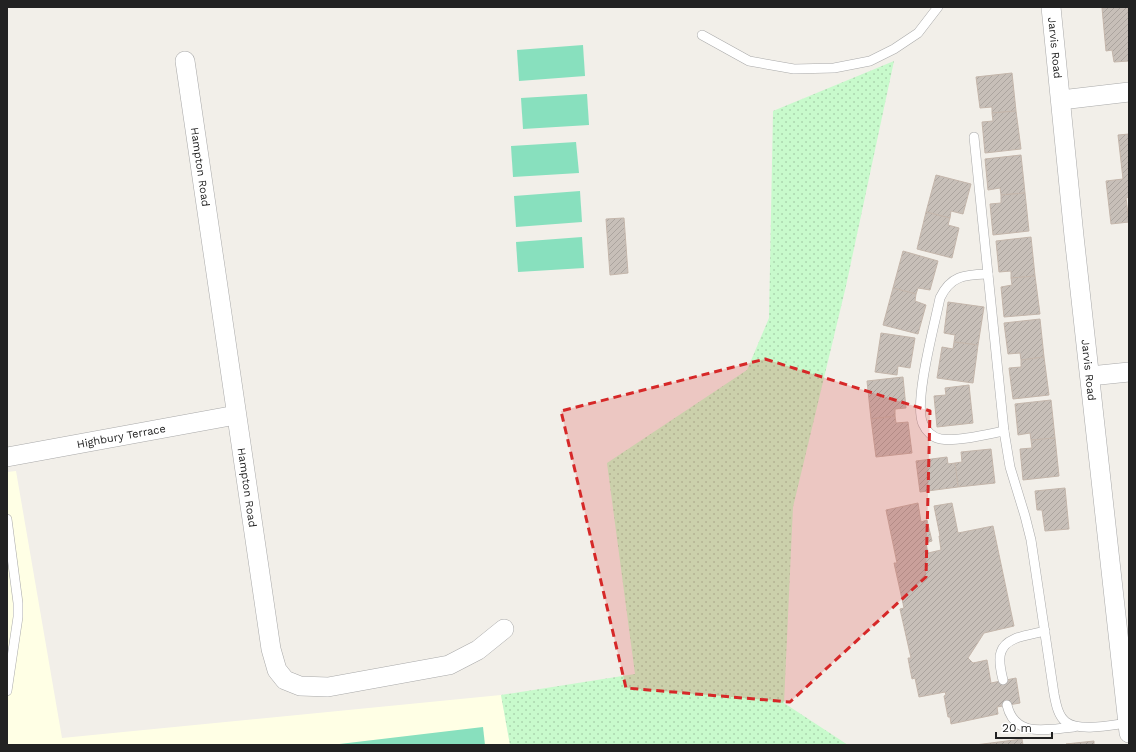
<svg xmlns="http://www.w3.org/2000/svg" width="1136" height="752" viewBox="0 0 1136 752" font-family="'Work Sans',sans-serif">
<defs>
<pattern id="park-dots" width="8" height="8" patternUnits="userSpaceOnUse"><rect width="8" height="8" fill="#c8facc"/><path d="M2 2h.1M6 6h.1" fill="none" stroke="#acd6af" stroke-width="1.8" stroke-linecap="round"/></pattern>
<pattern id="building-hatch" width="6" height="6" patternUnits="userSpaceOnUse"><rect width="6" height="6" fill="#c7bfb8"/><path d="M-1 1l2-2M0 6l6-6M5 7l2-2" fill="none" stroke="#aba49e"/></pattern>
</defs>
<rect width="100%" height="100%" fill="#f2efe9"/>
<path fill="#ffffe5" d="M16,471l46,267 439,-43 9,50h-503v-273z"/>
<path fill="url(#park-dots)" d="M894,61l-48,225 -53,221 -9,196 64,42h-338l-9,-50 134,-21 -28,-211 140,-93 22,-52 4,-207z"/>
<g fill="#88e0be">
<path d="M583,45l2,31 -66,5 -2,-31z"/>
<path d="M587,94l2,31 -66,4 -2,-31z"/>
<path d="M576,142l3,31 -66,4 -2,-31z"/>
<path d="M580,191l2,31 -66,5 -2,-31z"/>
<path d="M582,237l2,31 -66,4 -2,-30z"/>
<path d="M483,727l2,18h-154z"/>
</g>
<g fill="url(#building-hatch)" stroke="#c4b6ab">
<path d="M1115,7h13l1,16v38l-15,1 -2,-12 -6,1 -4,-43z"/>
<path d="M1012,73l4,38 -24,2v-6l-12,1 -4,-31z"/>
<path d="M1016,111l5,38 -36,4 -3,-31 11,-1 -1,-8z"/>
<path d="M1129,134v63l-3,1 3,24 -18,2 -5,-43 17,-2 -5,-44z"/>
<path d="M1021,155l4,38 -24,2 -1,-7 -12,2 -3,-31z"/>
<path d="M936,175l35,9 -8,30 -12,-3 -1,7 -24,-6z"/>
<path d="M1025,193l4,38 -36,4 -3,-31 11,-1v-8z"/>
<path d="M926,212l24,6 -2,7 11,3 -7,30 -35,-9z"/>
<path d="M624,218l4,55 -18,2 -4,-56z"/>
<path d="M1031,237l4,39 -24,2v-7l-12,1 -3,-31z"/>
<path d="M903,251l35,10 -8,29 -12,-2 -2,6 -23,-6z"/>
<path d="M1035,276l5,38 -36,3 -3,-30 11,-2 -1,-7z"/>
<path d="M893,288l23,6 -1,7 11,4 -8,29 -35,-9z"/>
<path d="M948,302l36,5 -6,38 -24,-3 1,-7 -11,-2z"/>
<path d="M1040,319l4,38 -23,3 -1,-7 -12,1 -4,-31z"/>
<path d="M881,333l34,5 -5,30 -12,-2 -1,9 -22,-3z"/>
<path d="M954,342l24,3 -5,38 -36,-5 5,-31 11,2z"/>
<path d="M1044,357l5,38 -36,4 -4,-31 12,-1v-7z"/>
<path d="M903,377l3,31 -11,1v7l-24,3 -4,-38z"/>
<path d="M969,385l4,38 -36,4 -3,-31 12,-1 -1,-7z"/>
<path d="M1051,400l4,38 -24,2 -1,-7 -12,2 -3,-31z"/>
<path d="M895,416l1,7 12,-1 4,31 -36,4 -5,-38z"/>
<path d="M1055,438l4,38 -36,4 -3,-31 12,-1 -1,-8z"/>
<path d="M991,449l4,34 -37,4 -3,-24 7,-1 -1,-10z"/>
<path d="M947,457l1,7 7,-1 3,24 -38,5 -4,-31z"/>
<path d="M1065,488l4,41 -24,2 -3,-21h-5l-2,-19z"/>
<path d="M918,503l3,19 6,-2 5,21 -6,2 2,10 13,-3 -2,-14h1l-6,-30 18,-3 6,30 35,-7 21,100 -30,7 -16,25 5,5 14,-3 4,23 25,-5 4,25 -23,4 1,7 -47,10 -1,-7h-2l-4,-21 2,-1 -1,-3 -26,5 -4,-19 -3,1 -4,-21h3l-11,-49 4,-1 -10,-45h3l-11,-53z"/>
<path d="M1022,739l1,6h-48z"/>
<path d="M1094,741v4l-28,-1z"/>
</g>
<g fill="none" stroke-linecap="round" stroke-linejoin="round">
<defs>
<g id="lane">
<path d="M702,35l47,26 45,8 40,-1 36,-7 24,-12 24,-16 20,-26"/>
<path d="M974,137l30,294 6,36 15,49 6,24 23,154c2,10 4,22 12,28 13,10 46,3 62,1"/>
<path d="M988,274c-23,1 -37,1 -48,24 -5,25 -27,105 -17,126 3,7 10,14 18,15 15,3 47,-5 63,-8"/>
<path d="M7,519l11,84v14l-11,74"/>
<path d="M1003,680c-2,-8 -5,-20 -2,-28 5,-16 30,-17 44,-21"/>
<path d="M1007,705c8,34 41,24 67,22"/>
</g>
<g id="street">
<path id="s1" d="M1051,7l23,229 55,497"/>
<path id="s2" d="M185,61l86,588 6,21 8,10 15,6 28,1 121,-22 29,-15 26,-21"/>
<path d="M1061,100l68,-8"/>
<path d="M1090,376l39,-4"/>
<path id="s3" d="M7,457l229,-42"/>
</g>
</defs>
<use href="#lane" stroke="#a9a9a9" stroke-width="10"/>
<use href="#street" stroke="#a9a9a9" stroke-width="20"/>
<use href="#lane" stroke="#fff" stroke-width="9"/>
<use href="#street" stroke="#fff" stroke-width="19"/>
</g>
<path fill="#d62828" fill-opacity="0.2" stroke="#d62828" stroke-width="3" stroke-dasharray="8 5" stroke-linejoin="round" d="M765,359l165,52 -4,166 -136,125 -164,-14 -65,-277z"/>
<g text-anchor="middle" stroke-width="3" stroke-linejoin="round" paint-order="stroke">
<g font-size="11" fill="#222" stroke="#fff">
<text dy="4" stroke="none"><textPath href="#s1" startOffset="41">Jarvis Road</textPath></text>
<text dy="4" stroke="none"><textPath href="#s2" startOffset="107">Hampton Road</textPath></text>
<text dy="4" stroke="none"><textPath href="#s1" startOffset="365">Jarvis Road</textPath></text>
<text dy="4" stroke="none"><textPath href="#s3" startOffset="116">Highbury Terrace</textPath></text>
<text dy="4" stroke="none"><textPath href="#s2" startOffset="431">Hampton Road</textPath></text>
</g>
</g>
<rect width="1136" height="752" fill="none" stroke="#222222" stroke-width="16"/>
<path d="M996 732v6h56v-6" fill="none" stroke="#222222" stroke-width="2"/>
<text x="1002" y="732" font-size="12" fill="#222222" stroke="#ffffff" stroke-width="3" paint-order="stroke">20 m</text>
</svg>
